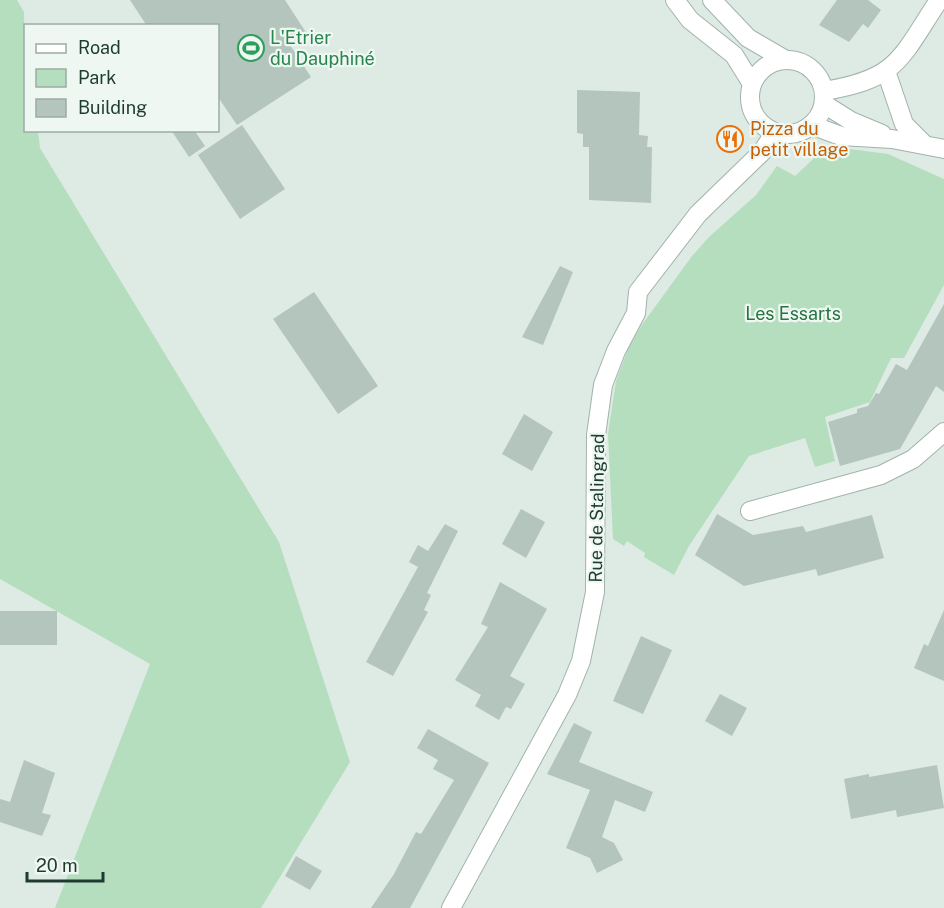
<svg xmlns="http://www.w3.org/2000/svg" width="944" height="908" viewBox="0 0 944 908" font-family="'Public Sans',sans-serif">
<rect width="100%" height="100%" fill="#deebe4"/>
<g fill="#b5debe">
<path d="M0,0h17l7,12 2,118 12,1 2,17 239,394 71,220 -89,146h-206l95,-244 -150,-85z"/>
<path d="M827,146l61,8 56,25v106l-40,73h-13l-21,44 -45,15 10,44 -20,6 -10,-29 -56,18 -60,90 -15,29 -30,-18 1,-4 -18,-12 -3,5 -11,-7 -5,-105 8,-53 12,-32 13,-23 51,-70 17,-19 47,-42 21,-29 18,10z"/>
</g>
<g fill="#b3c5bd">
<path d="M130,0h155l22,34 -17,11 21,32 -74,48 -19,-28v-71h-71z"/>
<path d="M837,0h31l13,10 -13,18 -5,-4 -14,18 -30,-17z"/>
<path d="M577,90l63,2 -1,43 9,1 -1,11h5l-1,56 -62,-3v-53h-6v-13l-6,-1z"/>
<path d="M242,125l43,64 -45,30 -42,-64z"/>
<path d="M171,130h23l11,16 -16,11z"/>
<path d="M560,266l13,6 -30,73 -21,-8z"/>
<path d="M314,292l64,94 -40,28 -65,-95z"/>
<path d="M944,304v88l-8,-6 -36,63 -60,17 -12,-44 29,-9v-4l11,-3 8,-13 3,1 17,-30 11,6z"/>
<path d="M524,414l29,18 -21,39 -30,-17z"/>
<path d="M521,509l24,13 -19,36 -24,-14z"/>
<path d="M717,514l36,21 50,-9 3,6 66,-17 12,43 -66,18 -2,-7 -72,17 -49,-31z"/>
<path d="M445,524l13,7 -31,62 4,2 -7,15 4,2 -35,64 -27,-14 52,-95 -9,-5 9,-17 10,6z"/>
<path d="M500,582l47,27 -37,67 15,8 -14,25 -5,-2 -7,13 -24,-14 6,-11 -26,-15 33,-53 -7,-3z"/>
<path d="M944,610v71l-30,-13 10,-24 4,2z"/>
<rect x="0" y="611" width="57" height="34"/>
<path d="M641,636l31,14 -29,64 -30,-13z"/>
<path d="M720,694l27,14 -15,28 -27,-15z"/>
<path d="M574,723l18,9 -13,30 74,30 -8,20 -30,-12 -13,37 12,6 9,17 -26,13 -7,-15 -24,-10 24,-58 -43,-16z"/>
<path d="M428,729l61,34 -79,145h-39l23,-34 22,-42 5,2 33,-54 -21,-11 5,-9 -21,-12z"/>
<path d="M24,760l31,13 -13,40 9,2 -9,21 -42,-14v-23l10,3z"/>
<path d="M937,765l7,43 -47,9 -1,-7 -45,9 -7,-40 25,-5v3z"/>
<path d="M296,856l26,15 -12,19 -25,-14z"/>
</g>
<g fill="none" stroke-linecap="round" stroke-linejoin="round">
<defs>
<g id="minor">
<path d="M675,0l15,20 44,35 18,29"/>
<path d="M712,0l36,38 36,21"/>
<circle cx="787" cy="97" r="37"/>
<path d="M886,71l18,53 20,20"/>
<path d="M824,91c74,-12 76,-32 115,-91"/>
<path d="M824,104l27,17 31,13"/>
<path d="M811,125l30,11 51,3 52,10"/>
<path d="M750,511l131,-36 32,-16 31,-27"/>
<path d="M451,908l116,-213 14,-34 14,-69 1,-157 7,-50 13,-34 20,-38 2,-21 60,-78 64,-62 13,-20"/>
</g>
</defs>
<use href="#minor" stroke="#a1b3ab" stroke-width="20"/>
<use href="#minor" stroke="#fff" stroke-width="18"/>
</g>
<defs>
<symbol id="stadium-ring" viewBox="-11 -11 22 22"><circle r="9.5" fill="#eef7f2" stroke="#2e9e5b" stroke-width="1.5"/><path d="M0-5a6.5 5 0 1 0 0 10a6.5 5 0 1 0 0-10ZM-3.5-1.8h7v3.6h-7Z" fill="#2e9e5b"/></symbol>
<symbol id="restaurant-ring" viewBox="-11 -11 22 22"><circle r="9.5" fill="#eef7f2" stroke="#e8710a" stroke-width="1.5"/><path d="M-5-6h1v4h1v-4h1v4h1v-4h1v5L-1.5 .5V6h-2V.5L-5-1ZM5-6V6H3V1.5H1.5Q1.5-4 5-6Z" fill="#e8710a"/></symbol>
</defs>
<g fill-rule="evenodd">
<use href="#stadium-ring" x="236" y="33" width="30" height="30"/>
<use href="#restaurant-ring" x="715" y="124" width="30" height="30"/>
</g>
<g text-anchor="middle" stroke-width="4.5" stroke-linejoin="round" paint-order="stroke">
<g font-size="18" fill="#27864d" stroke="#eef7f2" text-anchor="start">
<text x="270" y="44">L'Etrier<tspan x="270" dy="21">du Dauphiné</tspan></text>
</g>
<g font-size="18" fill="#c56008" stroke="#eef7f2" text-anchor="start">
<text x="750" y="135">Pizza du<tspan x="750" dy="21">petit village</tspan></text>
</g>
<g font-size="18" fill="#267441" stroke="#eef7f2">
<text x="793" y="320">Les Essarts</text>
</g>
<g font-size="18" fill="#1e3b32" stroke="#eef7f2">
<text transform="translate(597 508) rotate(-89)" y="6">Rue de Stalingrad</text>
</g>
</g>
<rect x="24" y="24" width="195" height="108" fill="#eef7f2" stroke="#9baca5" stroke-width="1.5"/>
<rect x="36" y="44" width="30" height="9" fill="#ffffff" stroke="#9baca5" stroke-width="1.5"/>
<text x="78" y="54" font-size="18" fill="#1e3b32">Road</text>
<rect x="36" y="69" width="30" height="18" fill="#b5debe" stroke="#9baca5" stroke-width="1.5"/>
<text x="78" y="84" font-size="18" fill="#1e3b32">Park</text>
<rect x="36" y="99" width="30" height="18" fill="#b3c5bd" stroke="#9baca5" stroke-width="1.5"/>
<text x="78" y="114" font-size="18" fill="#1e3b32">Building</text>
<path d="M27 872v9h76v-9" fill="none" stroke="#1e3b32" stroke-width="3"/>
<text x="36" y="872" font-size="18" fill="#1e3b32" stroke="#eef7f2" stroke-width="4.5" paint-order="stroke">20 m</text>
</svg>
